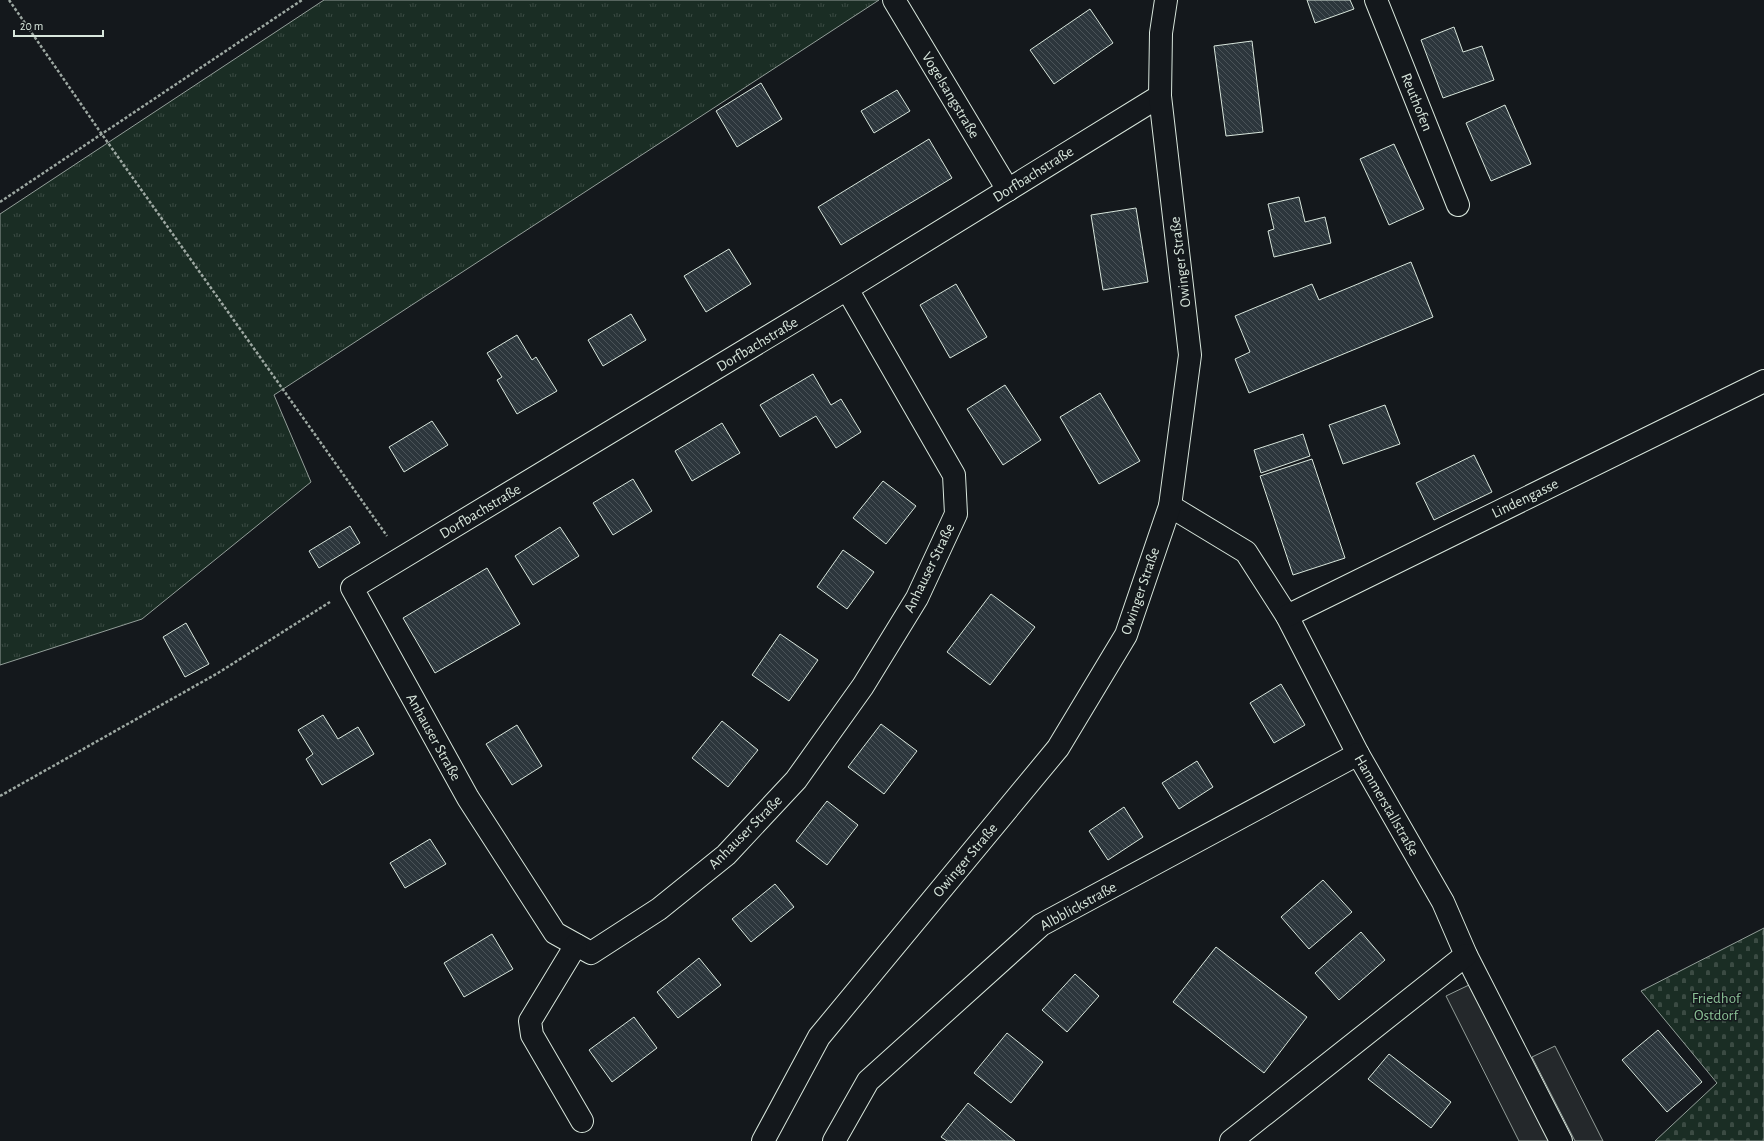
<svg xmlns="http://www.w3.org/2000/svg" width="1764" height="1141" viewBox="0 0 1764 1141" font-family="'Alegreya Sans',sans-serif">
<defs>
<pattern id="grass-tufts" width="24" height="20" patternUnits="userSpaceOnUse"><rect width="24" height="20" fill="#1a2d24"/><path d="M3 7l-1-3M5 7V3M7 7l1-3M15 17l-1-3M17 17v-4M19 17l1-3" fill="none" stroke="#3b4b43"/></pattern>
<pattern id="cemetery-stones" width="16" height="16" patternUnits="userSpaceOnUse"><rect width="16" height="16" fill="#1a2d24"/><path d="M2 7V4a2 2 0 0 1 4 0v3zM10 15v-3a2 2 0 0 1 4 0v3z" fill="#3b4b43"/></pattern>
<pattern id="building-back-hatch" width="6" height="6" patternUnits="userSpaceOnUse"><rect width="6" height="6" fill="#2c363c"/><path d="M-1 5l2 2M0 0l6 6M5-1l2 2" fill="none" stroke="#4a5358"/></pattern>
</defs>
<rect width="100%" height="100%" fill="#14181c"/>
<path fill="url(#grass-tufts)" stroke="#939e99" d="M324,0h555l-605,395 37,87 -169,137 -142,46v-451z"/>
<path fill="url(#cemetery-stones)" stroke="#939e99" d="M1764,928v213h-109l62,-58 -76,-92z"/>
<g fill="#24282b" stroke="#939e99">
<path d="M1469,985l80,156h-30l-73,-145z"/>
<path d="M1555,1046l48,95h-28l-43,-84z"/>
</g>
<g fill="url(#building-back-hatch)" stroke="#d8e6dc">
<path d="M1307,0h43l4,9 -39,14z"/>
<path d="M1090,9l23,34 -59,41 -24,-34z"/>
<path d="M1454,27l9,25 19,-6 12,34 -51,18 -22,-58z"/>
<path d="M1252,41l11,91 -37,4 -12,-90z"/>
<path d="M761,83l21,36 -45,28 -21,-36z"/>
<path d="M897,90l13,21 -36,22 -13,-22z"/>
<path d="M1505,105l26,59 -40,17 -25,-58z"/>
<path d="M929,139l23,39 -111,67 -23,-38z"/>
<path d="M1394,144l30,65 -35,16 -29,-66z"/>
<path d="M1299,197l6,25 20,-5 6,26 -57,14 -6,-26 6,-2 -6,-25z"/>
<path d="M1136,208l12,74 -45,8 -12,-75z"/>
<path d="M729,249l22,35 -45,28 -22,-36z"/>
<path d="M1411,262l22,55 -184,76 -14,-34 15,-7 -15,-36 77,-32 7,16z"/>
<path d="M956,284l31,53 -37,21 -30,-53z"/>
<path d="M631,314l15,26 -43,26 -15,-26z"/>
<path d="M517,335l15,25 4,-3 21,34 -40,23 -20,-34 5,-3 -15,-24z"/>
<path d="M813,374l18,31 10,-6 20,33 -25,16 -20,-32 -36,21 -20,-32z"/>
<path d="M1005,385l36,55 -38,25 -36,-56z"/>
<path d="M1100,393l40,68 -41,23 -39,-67z"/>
<path d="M1385,405l15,39 -57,20 -14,-39z"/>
<path d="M432,421l16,24 -44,27 -15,-25z"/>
<path d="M722,423l18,30 -48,28 -17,-30z"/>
<path d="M1303,434l7,22 -49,17 -7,-23z"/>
<path d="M1474,455l18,37 -58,28 -18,-37z"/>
<path d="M1312,459l33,99 -52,17 -33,-99z"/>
<path d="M633,479l19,32 -39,24 -20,-32z"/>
<path d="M883,481l33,25 -30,38 -33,-26z"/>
<path d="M350,526l10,17 -41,25 -10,-17z"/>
<path d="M560,527l19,29 -46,29 -18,-29z"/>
<path d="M843,550l31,22 -27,37 -30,-22z"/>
<path d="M487,568l33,56 -85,49 -32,-55z"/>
<path d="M991,594l44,33 -45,58 -43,-33z"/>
<path d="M186,623l23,41 -24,13 -22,-40z"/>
<path d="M780,634l38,26 -29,41 -37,-26z"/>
<path d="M1281,684l24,41 -31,18 -24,-40z"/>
<path d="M323,715l15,24 20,-12 16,27 -52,31 -16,-26 7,-5 -15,-24z"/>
<path d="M722,721l36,29 -30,37 -36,-29z"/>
<path d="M881,724l36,27 -33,43 -36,-27z"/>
<path d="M517,725l25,41 -30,19 -26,-41z"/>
<path d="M1197,761l16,26 -34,22 -17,-26z"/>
<path d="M827,801l31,24 -31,40 -31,-24z"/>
<path d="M1124,807l19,30 -35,23 -19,-29z"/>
<path d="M430,839l16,25 -41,24 -15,-25z"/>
<path d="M1323,880l29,32 -43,37 -28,-32z"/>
<path d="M775,884l19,23 -43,35 -19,-23z"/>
<path d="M1361,932l24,28 -46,40 -24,-27z"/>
<path d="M492,934l21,35 -49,28 -20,-34z"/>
<path d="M1216,947l91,70 -43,56 -91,-71z"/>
<path d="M699,958l22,27 -43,33 -21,-26z"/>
<path d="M1075,974l24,22 -32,36 -25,-22z"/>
<path d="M634,1017l23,31 -45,34 -23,-32z"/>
<path d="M1658,1030l44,52 -35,30 -45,-52z"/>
<path d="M1007,1033l36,29 -32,41 -37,-30z"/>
<path d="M1389,1054l62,48 -20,26 -63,-49z"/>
<path d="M968,1103l47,38h-68l-6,-4z"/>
</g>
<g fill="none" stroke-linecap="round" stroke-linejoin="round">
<defs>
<g id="minor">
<path d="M894,0l114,190"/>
<path d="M1376,0l82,205"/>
<path d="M847,289l107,186 2,39 -39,84 -54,88 -67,94 -70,75 -67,54 -68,44 -36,-20 -87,-135 -116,-210 495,-299 313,-193"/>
<path d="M1170,506l76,46 41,64 71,138 85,148 23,53 95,186"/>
<path d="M1287,616l477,-235"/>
<path d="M576,945l-46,76 2,14 50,86"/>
<path d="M834,1141l34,-60 173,-156 317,-171"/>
<path d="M1231,1141l235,-186"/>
</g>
<path id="major" d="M763,1141l56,-104 239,-289 68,-113 44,-129 20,-151 -30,-259 1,-63 5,-33"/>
</defs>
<use href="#minor" stroke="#d8e6dc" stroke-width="24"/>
<use href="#major" stroke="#d8e6dc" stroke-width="24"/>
<g stroke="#9da8a2" stroke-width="2.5" stroke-dasharray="3 2" stroke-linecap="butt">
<path d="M9,0l92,133 286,403"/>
<path d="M0,202l302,-202"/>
<path d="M0,796l218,-123 112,-71"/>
</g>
<use href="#minor" stroke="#14181c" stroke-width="22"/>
<use href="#major" stroke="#14181c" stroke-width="22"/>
</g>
<g text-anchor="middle" stroke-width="3" stroke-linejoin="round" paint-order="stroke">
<g font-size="15" fill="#d8e6dc" stroke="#14181c">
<text transform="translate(951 95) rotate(59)" y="5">Vogelsangstraße</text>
<text transform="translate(1417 102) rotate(68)" y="5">Reuthofen</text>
<text transform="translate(1033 174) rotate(-32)" y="5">Dorfbachstraße</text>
<text transform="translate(1180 262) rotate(-97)" y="5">Owinger Straße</text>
<text transform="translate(757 344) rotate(-31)" y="5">Dorfbachstraße</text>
<text transform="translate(1525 498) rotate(-26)" y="5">Lindengasse</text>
<text transform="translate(480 511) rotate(-31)" y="5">Dorfbachstraße</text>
<text transform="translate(929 568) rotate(-64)" y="5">Anhauser Straße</text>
<text transform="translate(1140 591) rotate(-71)" y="5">Owinger Straße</text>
<text transform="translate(434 737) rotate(61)" y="5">Anhauser Straße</text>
<text transform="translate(1387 805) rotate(60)" y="5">Hammerstallstraße</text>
<text transform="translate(745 832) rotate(-45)" y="5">Anhauser Straße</text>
<text transform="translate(965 860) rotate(-50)" y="5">Owinger Straße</text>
<text transform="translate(1078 906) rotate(-29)" y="5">Albblickstraße</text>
</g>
<g font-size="15" fill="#8ac095" stroke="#14181c">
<text x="1716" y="1003">Friedhof<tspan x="1716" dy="17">Ostdorf</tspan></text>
</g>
</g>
<path d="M14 30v6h89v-6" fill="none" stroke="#d8e6dc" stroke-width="2"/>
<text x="20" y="30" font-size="12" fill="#d8e6dc" stroke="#14181c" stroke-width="3" paint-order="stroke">20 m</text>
</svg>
